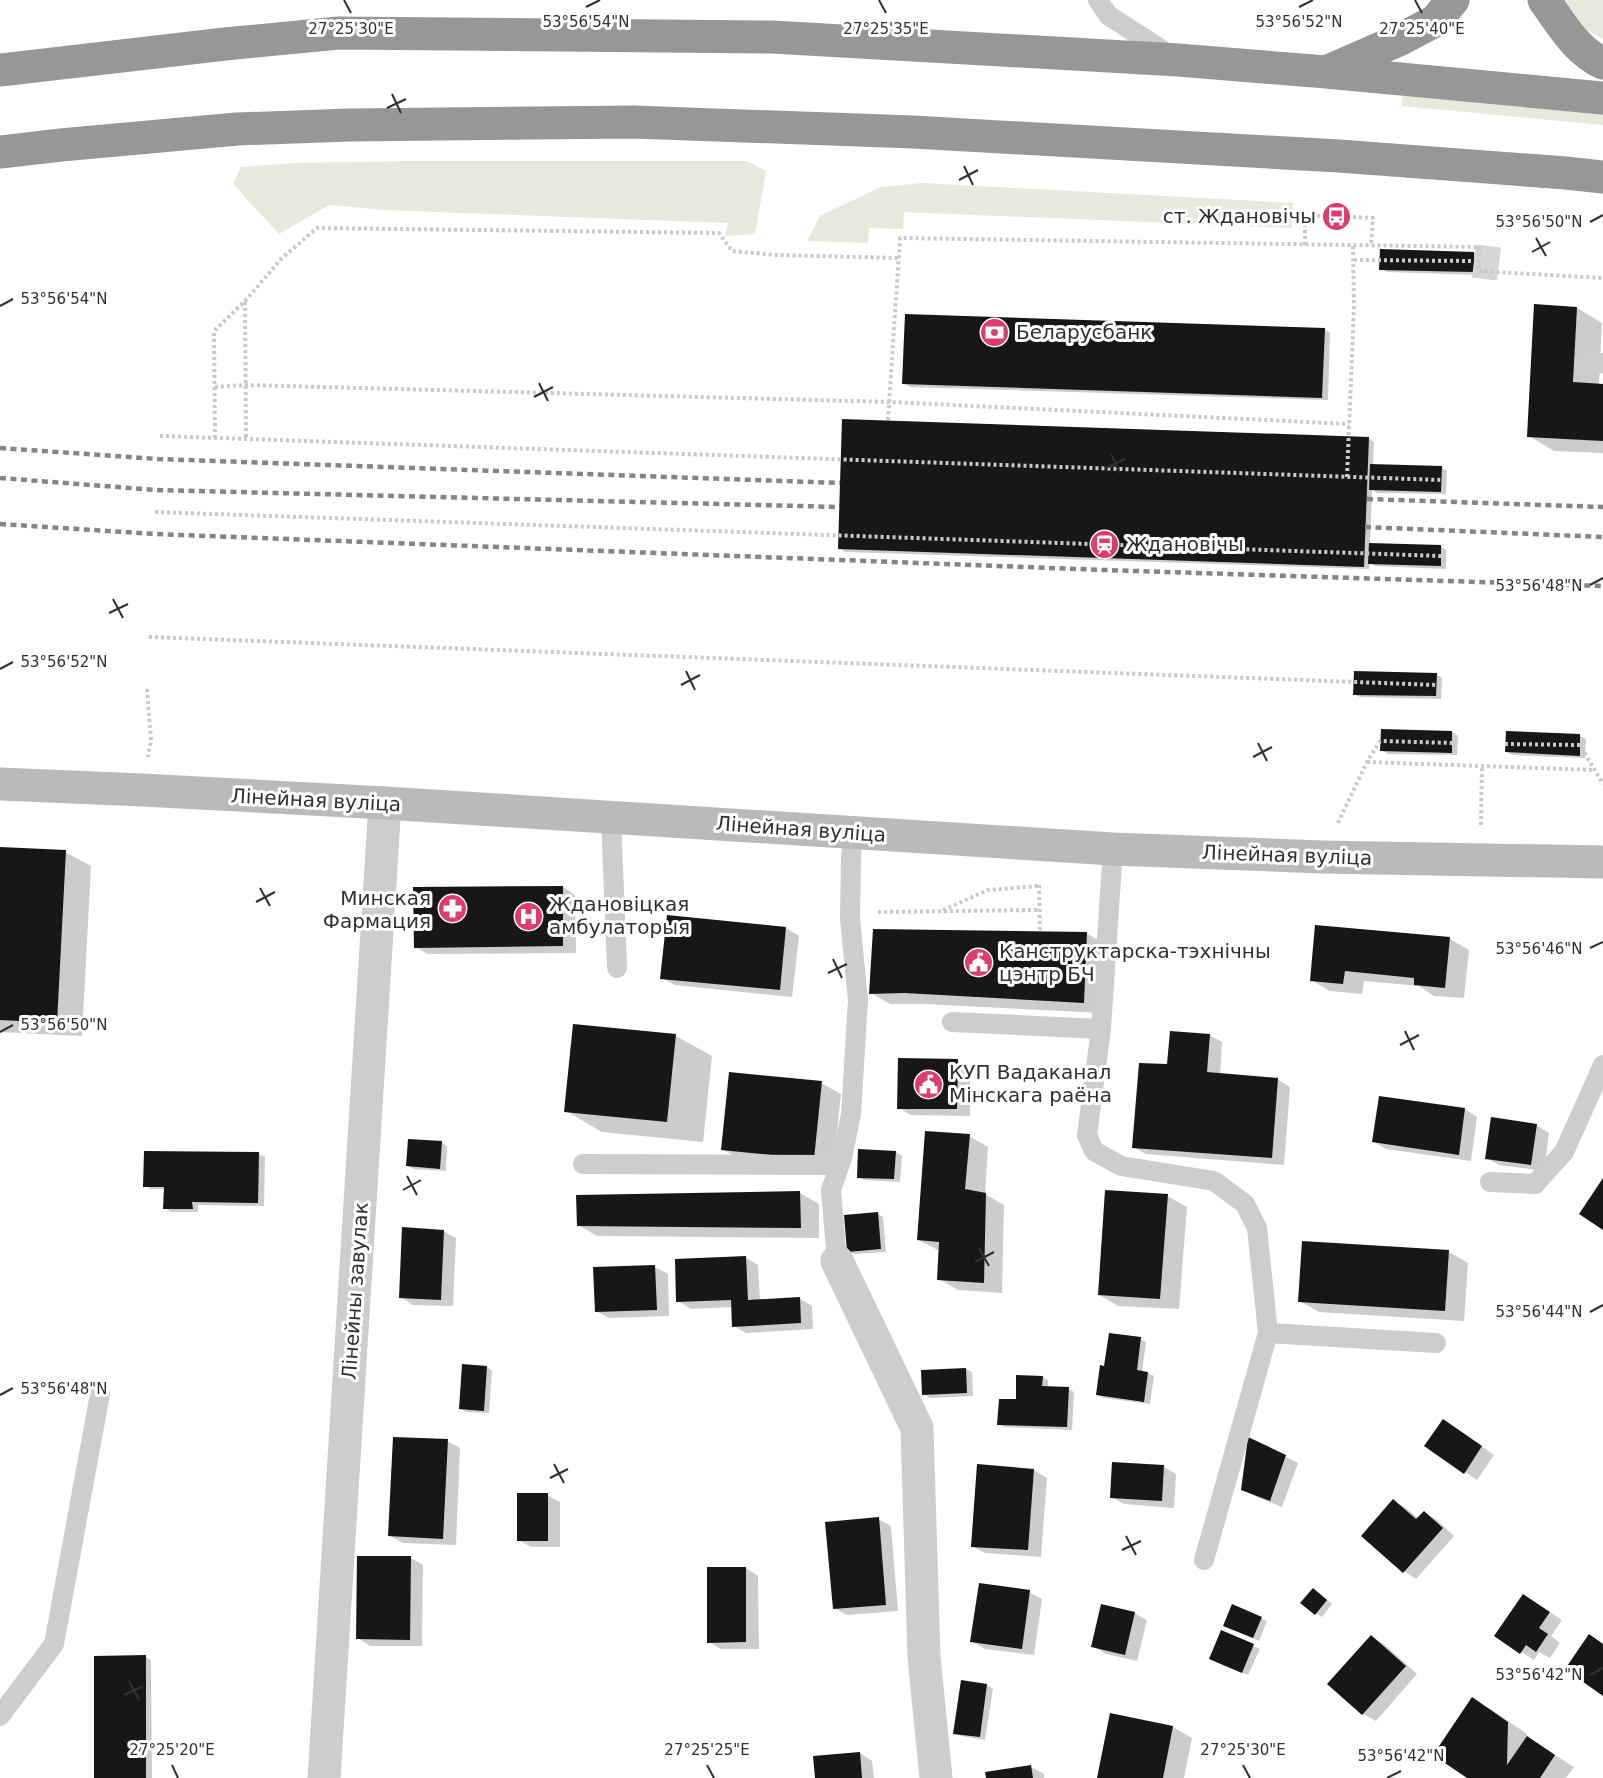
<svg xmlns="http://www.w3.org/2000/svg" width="1603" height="1778" viewBox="0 0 1603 1778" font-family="'DejaVu Sans',sans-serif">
<rect width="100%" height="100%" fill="#fff"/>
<g fill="#e6e9dc">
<path d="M1563,0h40v39l-16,-9z"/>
<path d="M1403,90l200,17v18l-201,-19z"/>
<path d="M409,161h337l20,10 -11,63 -30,2 3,-13 -344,-13 -55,-5 -50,29 -46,-50 8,-17 55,-4z"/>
<path d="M923,183l370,20 -1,25 -388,-16 -1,17 -34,-1 -1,15 -61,-2 13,-25 61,-29z"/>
</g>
<g fill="#0003">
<path d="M1474,253l6,3 -1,19 -92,-3 -6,-3z"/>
<path d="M1577,308l25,15 -3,62h4v68l-49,-2 -25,-15z"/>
<path d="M1324,329l6,4 -2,67 -418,-13 -6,-4z"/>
<path d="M1368,438l6,4 -1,24 68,1 6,4 -1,23 -69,-1 -5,-3 -2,54 71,3 5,3v19l-71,-3 -5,-3 -1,6 -524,-17 -6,-4z"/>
<path d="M1436,674l6,4 -1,21 -81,-2 -6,-3z"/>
<path d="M1452,732l6,4 -1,19 -69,-1 -6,-4z"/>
<path d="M1580,736l6,3 -1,19 -73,-3 -5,-3z"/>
<path d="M0,849l65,3 26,14 -9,170 -82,-4z"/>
<path d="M563,887l12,8 1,58 -148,1 -13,-7z"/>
<path d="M668,916l118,12 13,8 -7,61 -117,-12 -13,-7z"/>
<path d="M1086,933l19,11 -2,69 -179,-9h-34l-19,-11z"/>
<path d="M1450,939l19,11 -5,48 -30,-2 -15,-10 -55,-5 -2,13 -32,-3 -19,-11z"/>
<path d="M1209,1035l13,7 -2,33 57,4 13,8 -6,78 -138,-11 -13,-7 36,-81z"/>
<path d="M676,1036l36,20 -9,86 -101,-10 -36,-21z"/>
<path d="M958,1061l12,7v48l-59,-1 -12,-7z"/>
<path d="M821,1083l20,11 -8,75 -92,-9 -19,-11z"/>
<path d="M1465,1109l12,8 -6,44 -85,-12 -12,-7z"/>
<path d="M1536,1125l13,8 -5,38 -45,-6 -12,-7z"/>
<path d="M969,1136l19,11 -3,47 19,11 -2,88 -44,-3 -19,-11 1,-28 -22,-11z"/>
<path d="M442,1143l5,3 -1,25 -32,-2 -6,-3z"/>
<path d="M896,1152l6,4 -2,26 -36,-2 -6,-3z"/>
<path d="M259,1154l6,3 -1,49 -66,-1v7h-27l-6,-4v-19h-14l-6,-3z"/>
<path d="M800,1193l19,11v34l-222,-2 -19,-11z"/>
<path d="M1167,1196l20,11 -8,102 -61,-3 -19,-11z"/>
<path d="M878,1214l5,3 3,35 -32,2 -6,-3z"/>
<path d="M443,1231l13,7 -3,68 -40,-1 -12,-8z"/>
<path d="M1449,1252l19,11 -4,58 -145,-9 -19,-11z"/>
<path d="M746,1258l12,7 2,35 39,-2 13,8 1,23 -67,4 -12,-7 -1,-19 -42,2 -13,-8z"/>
<path d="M655,1267l13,7 1,42 -60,2 -13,-7z"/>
<path d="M1140,1339l6,3 -4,30 6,1 6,3 -4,28 -46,-6 -6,-3 7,-27z"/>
<path d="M487,1367l5,4 -3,42 -23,-1 -6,-4z"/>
<path d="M966,1369l6,3 1,24 -43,2 -6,-4z"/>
<path d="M1042,1377l6,3v8l20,1 6,3 -2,38 -67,-3 -6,-3 18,-23z"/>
<path d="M1456,1428l38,27 -17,25 -12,-8z"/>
<path d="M1249,1439l49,24 -16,44 -27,-11 -12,-7z"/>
<path d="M447,1441l13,7 -4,97 -53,-2 -13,-7z"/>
<path d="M1164,1467l12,7 -2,34 -50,-4 -12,-7z"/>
<path d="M1034,1470l13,8 -6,79 -56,-4 -13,-7z"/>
<path d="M547,1495l13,7v45h-29l-13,-7z"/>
<path d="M1393,1501l13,7 13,11 5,-6 13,7 17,16 -38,43 -12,-8z"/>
<path d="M878,1519l13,7 7,85 -51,4 -13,-7z"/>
<path d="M411,1558l12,7 -1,81h-52l-12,-8z"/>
<path d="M746,1568l12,8 1,73h-38l-12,-7z"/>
<path d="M1029,1592l13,7 -8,56 -49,-6 -13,-8z"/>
<path d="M1319,1593l13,11 -10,13 -20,-14z"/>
<path d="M1524,1596l38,24 -11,16 9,7 -10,15 -11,-6 -5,8 -38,-25z"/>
<path d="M1233,1606l34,15 -8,20 -29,-13z"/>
<path d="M1134,1613l13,7 -10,41 -31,-7 -13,-8z"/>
<path d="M1222,1632l38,17 -12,26 -32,-13z"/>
<path d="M1371,1637l13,7 33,30 -41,47 -13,-7z"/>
<path d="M146,1657l5,3 1,118h-56z"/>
<path d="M987,1685l6,4 -8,51 -24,-4 -6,-3z"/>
<path d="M1473,1699l19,11 35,24v3l47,30 -8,11h-97z"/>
<path d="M1173,1727l19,11 -8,40h-86z"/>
<path d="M860,1753l12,8 2,17h-58z"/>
<path d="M1031,1767l13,7v4h-57z"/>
</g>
<g fill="#171717">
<path d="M1380,249l94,3v20l-95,-2z"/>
<path d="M1534,304l43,3 -4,75 30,2v57l-76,-4z"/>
<path d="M905,314l420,14 -3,70 -420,-14z"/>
<path d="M842,419l527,18 -5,130 -526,-18z"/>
<path d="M1370,464l72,2 -1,26 -72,-2z"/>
<path d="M1369,543l72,2v21l-73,-2z"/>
<path d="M1354,671l83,2 -1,23 -83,-1z"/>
<path d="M1381,729l71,2v22l-72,-2z"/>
<path d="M1506,731l74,3v22l-75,-4z"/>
<path d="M0,847l66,3 -9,173 -57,-3z"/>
<path d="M563,886v60l-149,2 -1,-61z"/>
<path d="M667,915l119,12 -6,63 -120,-11z"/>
<path d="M1315,925l135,12 -5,51 -31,-3v-7l-69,-7 -2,13 -33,-3z"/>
<path d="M873,929l214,3 -3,71 -180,-10 -35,1z"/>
<path d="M573,1024l103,10 -9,88 -103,-10z"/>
<path d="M1170,1031l40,3 -3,38 71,6 -6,80 -140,-10 7,-85 28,1z"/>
<path d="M898,1058l60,1 -1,50h-60z"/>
<path d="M729,1072l93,9 -8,78 -93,-9z"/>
<path d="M1379,1096l86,12 -6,47 -87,-13z"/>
<path d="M1491,1117l46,7 -6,41 -46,-6z"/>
<path d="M925,1131l45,3 -5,55 21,4 -2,90 -47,-3 2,-38 -22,-2z"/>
<path d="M408,1139l34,2 -2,28 -34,-3z"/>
<path d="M858,1149l38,2 -2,28 -37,-1z"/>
<path d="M144,1151l115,1 -1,51 -66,-1 1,7h-30l1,-22h-21z"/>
<path d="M1603,1178v52l-24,-16z"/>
<path d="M1105,1190l63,4 -8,105 -62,-4z"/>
<path d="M800,1191l1,37 -224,-2 -1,-31z"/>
<path d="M878,1212l3,37 -34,3 -3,-37z"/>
<path d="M402,1227l42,3 -3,70 -42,-2z"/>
<path d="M1302,1241l147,9 -4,61 -147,-9z"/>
<path d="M746,1256l2,44 52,-3 1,26 -69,4 -1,-27 -55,2 -1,-43z"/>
<path d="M655,1265l2,45 -62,2 -2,-45z"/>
<path d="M1109,1333l32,4 -4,33 11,2 -4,30 -48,-7 4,-30 4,1z"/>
<path d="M462,1364l25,2 -3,45 -25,-2z"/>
<path d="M966,1368l1,25 -45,2 -1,-25z"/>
<path d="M1016,1375l27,1 -1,10 27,1 -2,40 -70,-2 2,-26h17z"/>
<path d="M1443,1419l39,27 -18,28 -40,-28z"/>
<path d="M393,1437l55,2 -5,100 -55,-3z"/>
<path d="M1248,1437l38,18 -16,46 -29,-11z"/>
<path d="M1112,1462l52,3 -2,36 -52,-3z"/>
<path d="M977,1464l57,5 -6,81 -57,-3z"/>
<rect x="517" y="1493" width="31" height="48"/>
<path d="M1393,1499l23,20 8,-8 19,17 -40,45 -42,-37z"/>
<path d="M879,1517l7,88 -53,4 -8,-87z"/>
<path d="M357,1556h54l-1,84 -54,-1z"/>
<path d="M707,1567h39v75l-39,1z"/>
<path d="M979,1583l51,7 -8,59 -52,-7z"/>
<path d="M1313,1588l14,12 -12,15 -15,-12z"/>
<path d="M1523,1594l27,18 -11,16 9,6 -12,18 -10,-7 -6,9 -26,-18z"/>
<path d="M1101,1604l34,8 -10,43 -34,-8z"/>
<path d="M1232,1604l30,13 -9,21 -30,-12z"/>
<path d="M1221,1630l33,14 -12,29 -33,-14z"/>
<path d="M1589,1634l14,10v52l-38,-27z"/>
<path d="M1371,1635l35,31 -44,49 -35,-31z"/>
<path d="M146,1655v123h-52v-122z"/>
<path d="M961,1680l26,4 -7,53 -27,-3z"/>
<path d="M1472,1697l36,25 -1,43 20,-29 28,19 -15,23h-73l-34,-23z"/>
<path d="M1110,1713l63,13 -10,52h-66z"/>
<path d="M860,1752l2,26h-47l-2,-22z"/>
<path d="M1031,1765l2,13h-47l-1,-6z"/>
</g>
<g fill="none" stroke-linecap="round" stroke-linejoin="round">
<path stroke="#d6d6d6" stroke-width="33" stroke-dasharray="33 16" stroke-linecap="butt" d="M1474,261l25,3"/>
<g stroke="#cacaca" stroke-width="4" stroke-dasharray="3 3" stroke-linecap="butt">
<path d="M1305,245v-30l68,3 -2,28"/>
<path d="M1354,260l120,1"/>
<path d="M245,302l1,136"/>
<path d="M215,387l31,-2 644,17 459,22"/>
<path d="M888,420l12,-182 579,9 -1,24 125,7"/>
<path d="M160,436l1281,44"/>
<path d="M215,438l-1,-107 31,-30 37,-43 35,-30 402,5 13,18 44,4 123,3"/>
<path d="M1347,477l7,-171 -1,-60"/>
<path d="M155,512l1286,44"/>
<path d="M149,637l1287,48"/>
<path d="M147,689l4,51 -3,17"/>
<path d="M1505,744l75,1 23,39"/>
<path d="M1367,762l228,8"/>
<path d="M1338,823l29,-61 13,-21 72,2"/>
<path d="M1481,825l1,-59"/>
<path d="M1039,885l1,46"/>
<path d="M943,910l45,-20 51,-4"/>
<path d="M878,912l161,-2"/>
</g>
<g stroke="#cdcdcd" stroke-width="20">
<path d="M1098,0l10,15 63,41"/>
<path d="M1584,366l19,-3"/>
<path d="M611,817l6,151"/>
<path d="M952,1022l149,7 12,-180"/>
<path d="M1101,1029l-14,106 7,16 27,15 93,15 31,23 12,24 11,105 -64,227"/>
<path d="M583,1164l256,1"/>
<path d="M1490,1182l45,2 29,-32 39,-87"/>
<path d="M837,1261l-6,-71 11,-32 9,-44 7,-114 -8,-81 1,-61 2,-26"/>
<path d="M1268,1333l168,10"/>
<path d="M0,1716l54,-72 46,-250"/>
</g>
<g stroke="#cdcdcd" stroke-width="33">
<path d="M837,1261l80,167 7,229 12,121"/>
<path d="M324,1778l61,-975"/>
</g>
<path stroke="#bababa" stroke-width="33" d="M0,784l142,6 243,13 728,46 209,8 281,5"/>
<g stroke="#979797" stroke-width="33">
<path d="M1544,0c16,22 33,52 59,63"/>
<path d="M0,70l225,-26 114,-11 433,4 406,23 148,12 277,26"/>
<path d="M1328,71l71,-31 36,-19 18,-21"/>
<path d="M0,152l61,-7 176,-16 113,-4 283,-3 280,10 426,24 227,17 37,4"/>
</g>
<g stroke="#858585" stroke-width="4.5" stroke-dasharray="6 4.5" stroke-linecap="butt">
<path d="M0,448l158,11 682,24"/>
<path d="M0,478l156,12 683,17"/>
<path d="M1367,499l236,8"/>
<path d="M0,524l155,10 949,36 499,16"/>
<path d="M1365,527l238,10"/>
</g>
</g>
<path fill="none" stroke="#303030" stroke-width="2" d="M344,0l7,13M879,0l7,13M1415,0l7,13M586,7l14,-7M1299,7l14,-7M392,94l9,19M387,108l19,-9M964,166l9,19M959,180l19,-10M1590,222l13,-7M1536,238l10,18M1532,252l18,-10M0,306l13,-7M539,383l9,18M534,397l19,-10M1111,454l9,19M1106,468l19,-9M1590,585l13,-7M113,599l10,19M109,613l19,-9M0,669l13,-7M686,671l9,19M681,685l19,-10M1258,743l9,18M1253,757l19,-10M260,888l10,18M256,902l19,-10M1590,948l13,-6M833,959l9,19M828,973l19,-9M1405,1031l9,19M0,1032l13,-7M1400,1045l19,-10M407,1176l10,19M403,1190l18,-10M979,1248l10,18M975,1262l19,-10M1590,1312l13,-7M0,1395l13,-7M554,1464l10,19M550,1478l18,-9M1126,1536l10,19M1122,1550l19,-9M1590,1675l13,-7M129,1681l10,19M124,1695l19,-9M172,1765l6,13M707,1765l7,13M1243,1765l7,13M1387,1778l14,-7"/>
<defs>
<symbol id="bus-disc" viewBox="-11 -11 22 22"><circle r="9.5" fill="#dd3c6e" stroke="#fff"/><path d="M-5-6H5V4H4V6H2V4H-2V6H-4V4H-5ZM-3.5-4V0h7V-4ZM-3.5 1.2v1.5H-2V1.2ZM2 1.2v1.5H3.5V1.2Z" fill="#fff"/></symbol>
<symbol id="bank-disc" viewBox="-11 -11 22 22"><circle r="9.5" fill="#dd3c6e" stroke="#fff"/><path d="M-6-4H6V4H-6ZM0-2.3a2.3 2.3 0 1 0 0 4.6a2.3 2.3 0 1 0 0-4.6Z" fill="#fff"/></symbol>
<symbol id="station-disc" viewBox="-11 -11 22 22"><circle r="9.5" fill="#dd3c6e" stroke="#fff"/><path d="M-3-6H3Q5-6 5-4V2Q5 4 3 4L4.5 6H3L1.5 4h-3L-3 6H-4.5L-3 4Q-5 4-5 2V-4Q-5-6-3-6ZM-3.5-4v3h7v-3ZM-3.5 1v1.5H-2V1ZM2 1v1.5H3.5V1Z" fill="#fff"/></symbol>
<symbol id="pharmacy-disc" viewBox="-11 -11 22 22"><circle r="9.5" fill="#dd3c6e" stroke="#fff"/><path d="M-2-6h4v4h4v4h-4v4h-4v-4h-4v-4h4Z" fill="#fff"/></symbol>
<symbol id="hospital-disc" viewBox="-11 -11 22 22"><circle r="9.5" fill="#dd3c6e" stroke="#fff"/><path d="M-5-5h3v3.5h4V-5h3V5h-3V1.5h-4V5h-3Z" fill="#fff"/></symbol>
<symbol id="civic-disc" viewBox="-11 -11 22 22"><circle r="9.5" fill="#dd3c6e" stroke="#fff"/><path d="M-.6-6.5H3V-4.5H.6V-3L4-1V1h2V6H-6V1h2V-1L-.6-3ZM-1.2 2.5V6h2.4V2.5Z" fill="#fff"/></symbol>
</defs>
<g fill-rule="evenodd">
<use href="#bus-disc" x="1320" y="200" width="33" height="33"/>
<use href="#bank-disc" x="978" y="316" width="33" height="33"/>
<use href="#station-disc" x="1088" y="528" width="33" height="33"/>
<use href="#pharmacy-disc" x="436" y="892" width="33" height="33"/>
<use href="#hospital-disc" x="512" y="900" width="33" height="33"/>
<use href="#civic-disc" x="962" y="946" width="33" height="33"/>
<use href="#civic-disc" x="912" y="1068" width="33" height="33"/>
</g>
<g text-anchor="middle" stroke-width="6" stroke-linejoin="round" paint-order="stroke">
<g font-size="20" fill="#303030" stroke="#fff" text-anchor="start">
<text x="1316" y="223" text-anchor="end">ст. Ждановічы</text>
<text x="1016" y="339">Беларусбанк</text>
<text x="1126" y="551">Ждановічы</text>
<text x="431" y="905" text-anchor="end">Минская<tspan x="431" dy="23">Фармация</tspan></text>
<text x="549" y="911">Ждановіцкая<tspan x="549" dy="23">амбулаторыя</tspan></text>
<text x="999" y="958">Канструктарска-тэхнічны<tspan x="999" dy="23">цэнтр БЧ</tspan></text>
<text x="949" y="1079">КУП Вадаканал<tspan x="949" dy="23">Мінскага раёна</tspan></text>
</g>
<g font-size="20" fill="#303030" stroke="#fff">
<text transform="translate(316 800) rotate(3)" y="7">Лінейная вуліца</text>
<text transform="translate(801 829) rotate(4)" y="7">Лінейная вуліца</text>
<text transform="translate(1287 855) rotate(2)" y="7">Лінейная вуліца</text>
<text transform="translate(355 1291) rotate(-86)" y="7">Лінейны завулак</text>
</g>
</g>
<g font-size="15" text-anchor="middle" fill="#303030" stroke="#fff" stroke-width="6" stroke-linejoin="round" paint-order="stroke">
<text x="1299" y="27">53°56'52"N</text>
<text x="586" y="27">53°56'54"N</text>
<text x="351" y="34">27°25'30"E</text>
<text x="886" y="34">27°25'35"E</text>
<text x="1422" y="34">27°25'40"E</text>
<text x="1539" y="227">53°56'50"N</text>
<text x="64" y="304">53°56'54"N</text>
<text x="1539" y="591">53°56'48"N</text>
<text x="64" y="667">53°56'52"N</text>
<text x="1539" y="954">53°56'46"N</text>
<text x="64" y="1030">53°56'50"N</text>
<text x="1539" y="1317">53°56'44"N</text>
<text x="64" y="1394">53°56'48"N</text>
<text x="1539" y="1680">53°56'42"N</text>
<text x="172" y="1755">27°25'20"E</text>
<text x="707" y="1755">27°25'25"E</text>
<text x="1243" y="1755">27°25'30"E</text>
<text x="1401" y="1761">53°56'42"N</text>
</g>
</svg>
